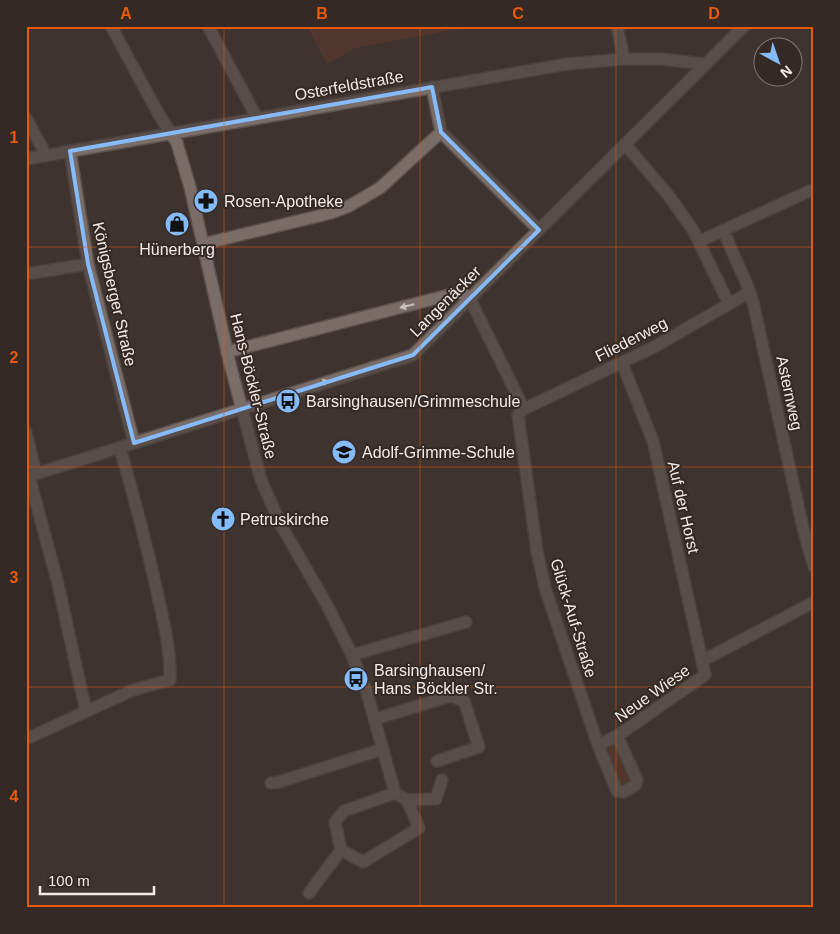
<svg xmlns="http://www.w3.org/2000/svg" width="840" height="934" viewBox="0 0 840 934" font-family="Helvetica,sans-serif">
<rect width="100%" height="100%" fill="#3e332f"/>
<g fill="#663b28">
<path d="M307,26h162v1l-114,21 -28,16z"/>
<path d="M617,736l20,44 -14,12 -25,-47z"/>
</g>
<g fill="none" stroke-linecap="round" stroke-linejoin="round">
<defs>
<g id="minor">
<path d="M111,26l47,87 19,30 13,44 40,177 31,116 20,45 46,80 25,50 15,38 28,100 12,7 29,-1 6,-19"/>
<path d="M208,26l49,92"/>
<path d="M617,26l7,33"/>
<path d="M432,87l9,45 98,98"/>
<path d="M26,118l20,37"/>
<path d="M625,144l44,52 24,34 36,74"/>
<path d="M70,151l18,113 46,179"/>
<path d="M26,159l541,-95 57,-5h38l43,5"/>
<path d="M723,230l25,57 5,15 50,226 11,39"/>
<path d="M700,241l114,-52"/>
<path d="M203,244l128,-31 18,-7 31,-18 61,-56"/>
<path d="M26,274l62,-10"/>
<path d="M227,352l230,-59 7,1 6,5 54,110"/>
<path d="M622,363l31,78 49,220"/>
<path d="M26,432l10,42"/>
<path d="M29,476l29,108 28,127"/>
<path d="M26,477l387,-122 331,-329"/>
<path d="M352,655l114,-33"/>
<path d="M375,719l76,-23 13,5 15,46 -42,14"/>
<path d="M617,736l20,44 -1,5 -13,7 -6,-1 -19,-46 -53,-157 -8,-37 -19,-136 6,-6 130,-62 96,-55"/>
<path d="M26,739l107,-49 37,-10c1,-29 -6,-56 -12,-84 -11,-50 -24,-99 -38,-148"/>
<path d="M598,745l19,-9 88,-61 -3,-14 112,-59"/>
<path d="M271,783l8,-1 104,-33"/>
<path d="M395,793l-51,18 -9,11 6,28 22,12 56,-34 -12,-28"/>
<path d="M309,893l32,-43"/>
</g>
</defs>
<use href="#minor" stroke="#5a514d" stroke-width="14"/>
<use href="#minor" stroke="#7a6d68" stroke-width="11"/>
</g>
<defs><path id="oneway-solid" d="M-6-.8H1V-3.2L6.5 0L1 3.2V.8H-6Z" transform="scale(1.25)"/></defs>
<g fill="#c8bfbb">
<use href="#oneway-solid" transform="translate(407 306) rotate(166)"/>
<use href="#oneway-solid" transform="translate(322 383) rotate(-18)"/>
</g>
<path d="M0 0H840V934H0ZM432,87l9,45 98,98 -126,125 -279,88 -46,-179 -18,-113z" fill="#3e332f" fill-opacity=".55" fill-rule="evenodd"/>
<path fill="none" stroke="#86bbfb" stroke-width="4" stroke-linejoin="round" d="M432,87l9,45 98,98 -126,125 -279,88 -46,-179 -18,-113z"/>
<path fill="none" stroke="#e8590c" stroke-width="1" stroke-opacity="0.55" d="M224,26v882M420,26v882M616,26v882M26,247h788M26,467h788M26,687h788"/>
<defs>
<symbol id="pharmacy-disc" viewBox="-11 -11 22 22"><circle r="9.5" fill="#86bbfb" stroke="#342925"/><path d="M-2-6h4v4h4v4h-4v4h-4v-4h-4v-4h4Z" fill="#111"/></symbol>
<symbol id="shop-disc" viewBox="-11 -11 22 22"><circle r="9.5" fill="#86bbfb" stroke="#342925"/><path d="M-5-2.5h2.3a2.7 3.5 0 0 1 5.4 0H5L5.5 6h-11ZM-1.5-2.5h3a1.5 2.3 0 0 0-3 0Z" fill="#111"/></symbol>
<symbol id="bus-disc" viewBox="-11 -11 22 22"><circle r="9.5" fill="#86bbfb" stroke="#342925"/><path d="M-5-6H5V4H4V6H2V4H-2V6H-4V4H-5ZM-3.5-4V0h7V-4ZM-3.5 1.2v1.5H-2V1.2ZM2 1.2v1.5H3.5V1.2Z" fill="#111"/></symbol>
<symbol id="school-disc" viewBox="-11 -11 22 22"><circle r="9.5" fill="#86bbfb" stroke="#342925"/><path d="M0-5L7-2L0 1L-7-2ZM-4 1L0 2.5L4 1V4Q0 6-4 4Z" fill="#111"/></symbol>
<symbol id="church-disc" viewBox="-11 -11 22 22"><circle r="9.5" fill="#86bbfb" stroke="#342925"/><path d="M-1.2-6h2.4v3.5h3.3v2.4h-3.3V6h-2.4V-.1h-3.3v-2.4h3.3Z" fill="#111"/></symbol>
</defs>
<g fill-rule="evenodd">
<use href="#pharmacy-disc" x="192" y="187" width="28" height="28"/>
<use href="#shop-disc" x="163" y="210" width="28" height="28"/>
<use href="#bus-disc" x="274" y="387" width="28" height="28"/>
<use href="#school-disc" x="330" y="438" width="28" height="28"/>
<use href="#church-disc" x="209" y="505" width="28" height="28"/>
<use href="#bus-disc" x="342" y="665" width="28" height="28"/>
</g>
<g text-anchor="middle" stroke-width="4" stroke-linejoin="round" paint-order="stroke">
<g font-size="16" fill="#f2ebe8" stroke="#342925">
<text transform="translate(349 85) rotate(-10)" y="6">Osterfeldstraße</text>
<text transform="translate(115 294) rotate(77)" y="6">Königsberger Straße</text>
<text transform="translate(445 301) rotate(-45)" y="6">Langenäcker</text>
<text transform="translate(631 339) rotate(-27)" y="6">Fliederweg</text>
<text transform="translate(254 386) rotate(76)" y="6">Hans-Böckler-Straße</text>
<text transform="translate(790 393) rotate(78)" y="6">Asternweg</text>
<text transform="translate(684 507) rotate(77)" y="6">Auf der Horst</text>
<text transform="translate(574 618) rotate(73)" y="6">Glück-Auf-Straße</text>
<text transform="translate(652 693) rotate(-35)" y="6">Neue Wiese</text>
</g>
<g font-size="16" fill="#f2ebe8" stroke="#342925" text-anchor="start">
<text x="224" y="207">Rosen-Apotheke</text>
<text x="177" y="255" text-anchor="middle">Hünerberg</text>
<text x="306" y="407">Barsinghausen/Grimmeschule</text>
<text x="362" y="458">Adolf-Grimme-Schule</text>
<text x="240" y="525">Petruskirche</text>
<text x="374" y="676">Barsinghausen/<tspan x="374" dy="18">Hans Böckler Str.</tspan></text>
</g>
</g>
<rect width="840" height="934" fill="none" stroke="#342925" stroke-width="55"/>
<g transform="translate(778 62) rotate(140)"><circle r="24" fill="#342925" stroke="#807773"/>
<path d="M0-4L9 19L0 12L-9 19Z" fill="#86bbfb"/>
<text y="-8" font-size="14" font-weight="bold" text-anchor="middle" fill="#f2ebe8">N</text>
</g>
<path d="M40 886v8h114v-8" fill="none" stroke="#f2ebe8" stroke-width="2.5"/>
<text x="48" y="886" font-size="15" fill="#f2ebe8" stroke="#342925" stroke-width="4" paint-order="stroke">100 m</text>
<rect x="28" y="28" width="784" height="878" fill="none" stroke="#e8590c" stroke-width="2"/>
<g font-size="16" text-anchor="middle" font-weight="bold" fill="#e8590c">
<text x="126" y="19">A</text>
<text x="322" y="19">B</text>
<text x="518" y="19">C</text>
<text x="714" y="19">D</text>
<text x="14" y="143">1</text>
<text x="14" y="363">2</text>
<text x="14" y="583">3</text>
<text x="14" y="802">4</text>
</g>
</svg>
